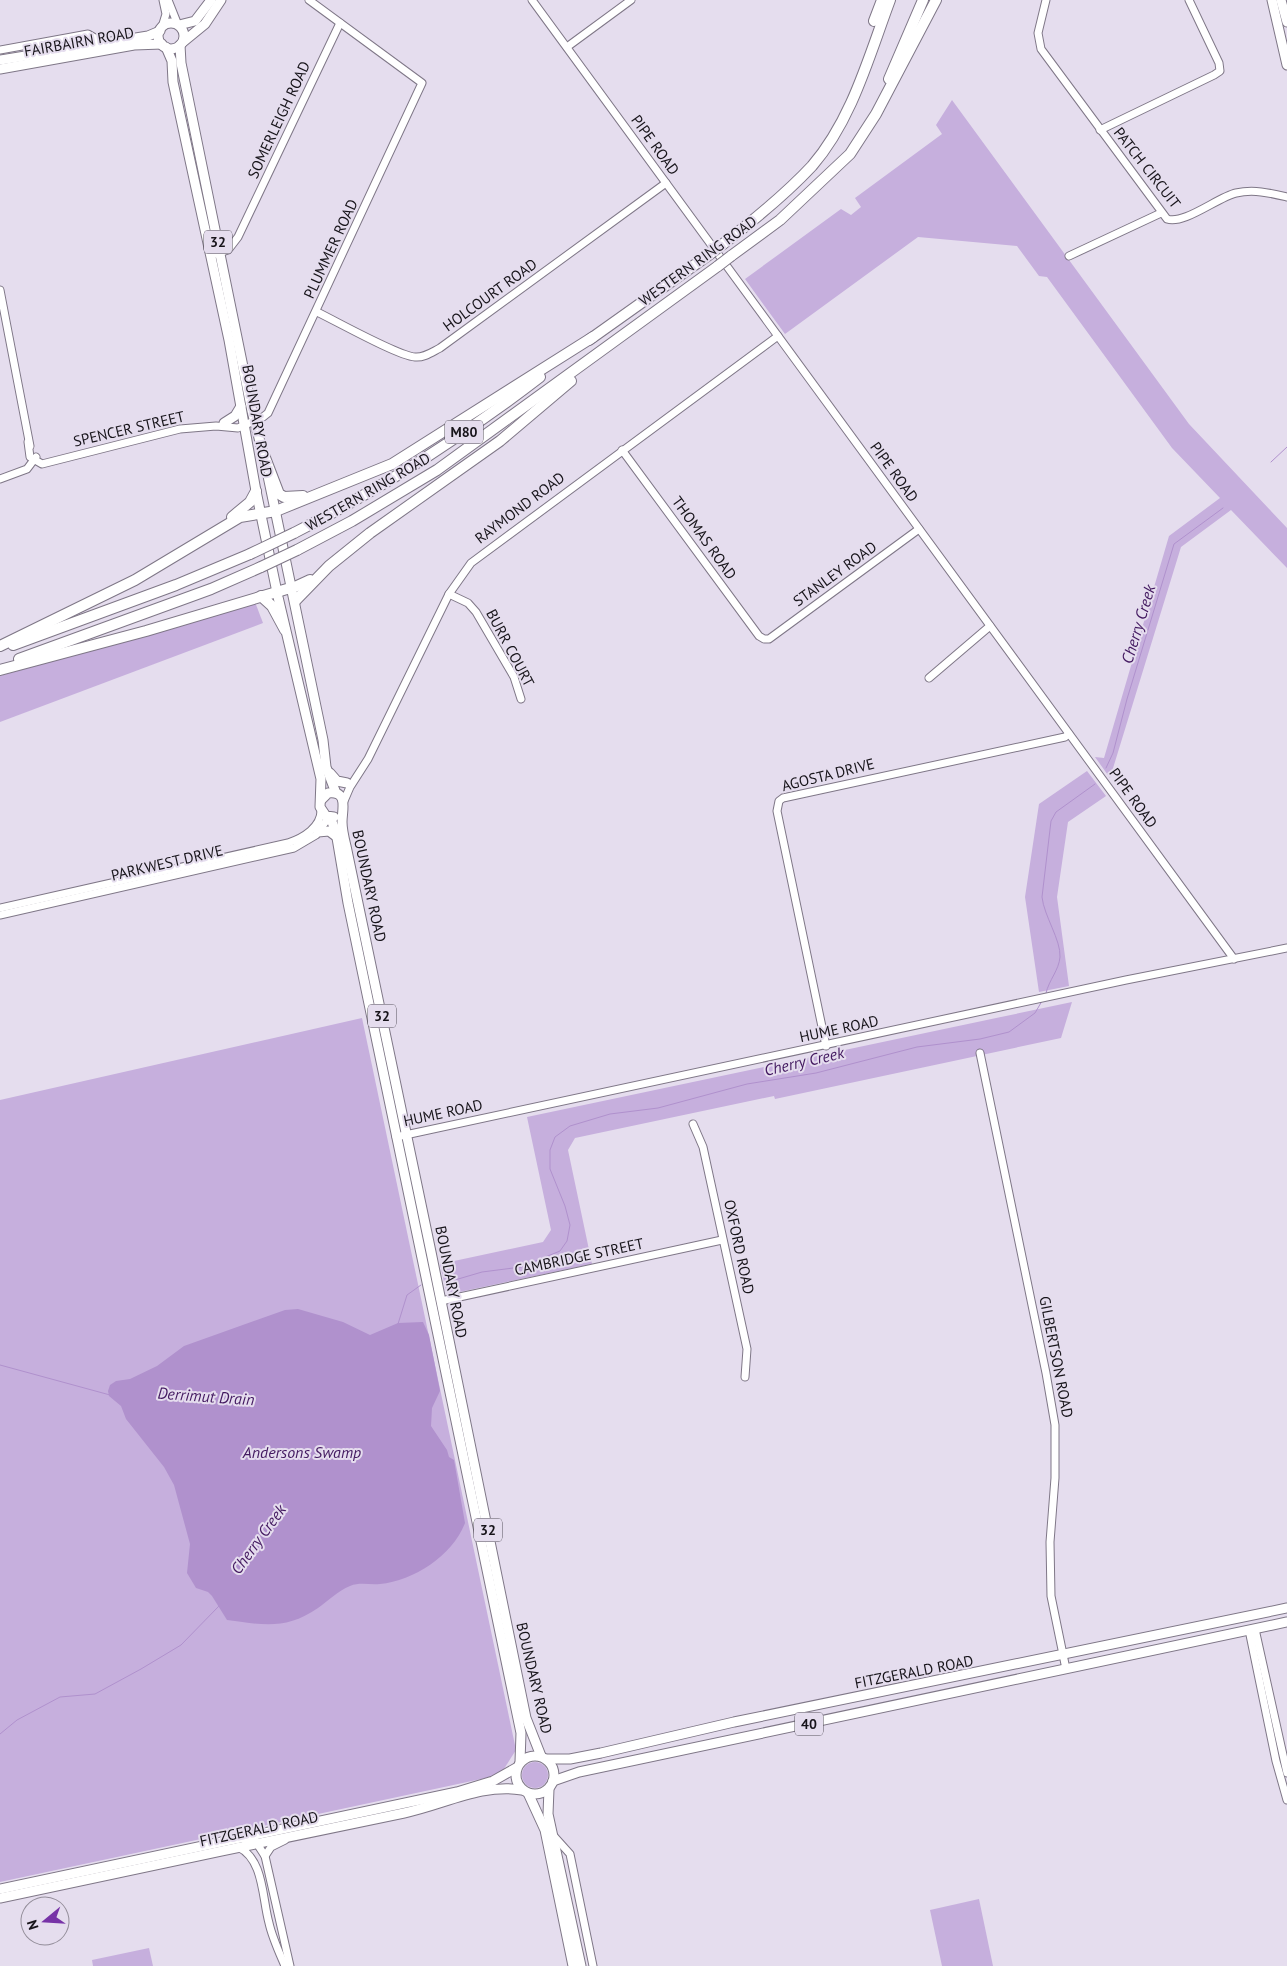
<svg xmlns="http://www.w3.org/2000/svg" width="1287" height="1966" viewBox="0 0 1287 1966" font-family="'PT Sans',sans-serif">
<rect width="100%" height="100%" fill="#e5ddee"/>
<g fill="#c6afdd">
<path d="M952,100l237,324 98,104v40l-56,-58 -50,37 -71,231 -15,-21 9,1 65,-222 51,-38 -48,-50 -125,-171 -8,-1 -22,-30 -99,-9 -133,97 -40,-55 96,-70 10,6 10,-8 -6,-9 87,-64 -6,-9z"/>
<path d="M255,602l8,21 -263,99v-46z"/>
<path d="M1087,771l19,25 -38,26 -11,75 12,89 -30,6 -14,-95 14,-93z"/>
<path d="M1072,1002l-11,36 -286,61 -1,-3 -199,42 -7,12 24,114 -142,30 -4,-3 -6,-27 103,-22 8,-12 -24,-113z"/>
<path d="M362,1018l154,732 -16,25 -500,107v-782z"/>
<circle cx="535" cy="1775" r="13"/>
<path d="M979,1899l14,67h-51l-12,-56z"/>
<path d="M149,1948l4,18h-60l-1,-6z"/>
</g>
<path fill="#b091cd" d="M298,1309l45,13 27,13 28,-12 25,-1 6,13 11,56 -8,17 -1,18 16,24 2,7 5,3 11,63c-12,32 -51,58 -85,61 -11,1 -20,-2 -30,2 -12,5 -22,15 -32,22 -32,22 -54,17 -91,12l-15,-24 -4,-4 -12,-4 -9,-15 3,-29 -16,-59 -10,-18 -38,-48 -5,-13 -12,-10 -1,-5 2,-6 6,-4 14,-2 27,-13 27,-20 101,-36z"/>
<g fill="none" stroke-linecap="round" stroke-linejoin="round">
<g stroke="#b091cd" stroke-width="1">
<path d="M1271,462l16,-15"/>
<path d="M1106,768l7,-15 14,-54 47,-155 49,-36"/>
<path d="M1046,993c3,-13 13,-23 14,-36 1,-17 -16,-41 -18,-60l9,-76 5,-9 39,-28"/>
<path d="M448,1282l34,-10 39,-5 39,-16 7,-10 3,-16 -5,-19 -15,-37v-19l5,-13 15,-11 40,-12 48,-6 89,-24 69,-11 101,-26 63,-8 29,-7 26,-19 7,-12"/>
<path d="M398,1324l9,-29 14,-10"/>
<path d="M0,1365l110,30"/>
<path d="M0,1734l17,-14 43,-23 35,-3 46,-25 40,-24 38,-39"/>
</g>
<defs>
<g id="minor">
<path d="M168,0l10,25"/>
<path d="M532,0l702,959"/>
<path d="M1046,0l-8,33 3,16 126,170c17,6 51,-22 69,-26 18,-4 34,0 51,4"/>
<path d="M162,27l4,-13 -3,-14"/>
<path d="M567,47l64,-47"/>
<path d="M0,50l88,-16 14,8"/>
<path d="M1100,130l114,-55 6,-4 -1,-8 -30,-63"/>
<path d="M216,254l12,-4 10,-13 102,-214"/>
<path d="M1069,256l92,-43"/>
<path d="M0,290l30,156"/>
<path d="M317,312c19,9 81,44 98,45 9,1 17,-5 25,-9l226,-165"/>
<path d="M28,442l2,15 12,7 138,-35 36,-3 22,2 25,-11 5,-4 154,-330 -113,-83"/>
<path d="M622,450l137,186 5,3h5l150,-110"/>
<path d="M0,479l27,-10 9,-12"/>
<path d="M449,594l19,9 8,9 38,65 7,22"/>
<path d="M929,678l61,-52"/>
<path d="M344,801l6,-14 18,-28 81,-165 22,-31 307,-227"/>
<path d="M0,908l288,-65c15,-5 34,-16 33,-34"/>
<path d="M0,915l294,-67 22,-13 13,-18"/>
<path d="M826,1046l-49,-235 2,-10 4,-3 282,-61 4,-3"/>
<path d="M980,1053l66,320 9,52v53l-5,64 1,54 15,73"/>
<path d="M693,1124l10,23 44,202 -2,28"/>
<path d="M396,1137l730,-157 161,-32"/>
<path d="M441,1301l281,-61"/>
<path d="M1255,1629l32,144"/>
<path d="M1249,1630l27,131 11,39"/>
<path d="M552,1834l18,20 23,112"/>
<path d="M245,1840l9,-1 11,17 25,110"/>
<path d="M238,1847c26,12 24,51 31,76 3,14 10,29 16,43"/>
<path d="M265,1856l6,-9 14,-7"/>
</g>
<g id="major">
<path d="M1272,0l15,65"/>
<path d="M1281,0l6,22"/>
<circle cx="171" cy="36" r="13"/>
<path d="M179,25l16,-4 16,-21"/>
<path d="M183,42l22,-18 16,-24"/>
<path d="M180,45l1,18 71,348 13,50"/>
<path d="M166,47l6,14 1,21 56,258 27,151 22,106 43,182 -1,28 6,9 8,1"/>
<path d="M0,60l148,-24 12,-5"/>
<path d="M0,69l134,-24 28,-1"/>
<path d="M224,423l11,-7 6,-10"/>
<path d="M268,476l55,264 3,27 10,26"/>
<path d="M330,773l7,8 10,2"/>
<path d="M321,800l7,-7c21,-3 14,17 14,29 0,8 2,16 4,24l85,406 95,466 15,38"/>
<path d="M330,817l6,15 12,71 173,830 -1,29"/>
<path d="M318,832l11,-1 8,6"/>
<circle cx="535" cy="1775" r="19"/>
<path d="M547,1759h23l31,-6 133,-31 553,-114"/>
<path d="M553,1781l26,-9 708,-150"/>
<path d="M549,1789l-1,25 33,152"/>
<path d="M528,1793l17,37 28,136"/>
<path d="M0,1889l457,-97 36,-11 23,-13"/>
<path d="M0,1898c135,-29 269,-57 404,-85 39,-8 78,-30 118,-23"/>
</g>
<g id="highway">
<path d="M874,21l8,-21"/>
<path d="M889,79l34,-79"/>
<path d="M723,244c31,-24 62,-49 89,-78 40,-46 57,-110 78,-166"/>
<path d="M731,256l49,-36 70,-66 26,-40 60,-114"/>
<path d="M589,340l121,-86"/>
<path d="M264,455l15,39 5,3 19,-1"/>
<path d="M232,517l18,-15 6,-11"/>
<path d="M294,533c87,-44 168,-96 246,-156"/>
<path d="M297,550l55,-29 85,-51 281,-204"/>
<path d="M261,596l11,10 13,24"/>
<path d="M295,601l34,-35 41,-33 130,-92 71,-60"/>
<path d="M13,645l163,-60 74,-31"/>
<path d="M0,646l135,-66 105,-63 36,-6 116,-47 201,-127"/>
<path d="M19,659l192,-70 50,-22"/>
<path d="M0,670l146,-39 151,-45 13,-6"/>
</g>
</defs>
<use href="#minor" stroke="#7f7787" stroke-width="9"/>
<use href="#major" stroke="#7f7787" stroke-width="11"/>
<use href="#highway" stroke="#7f7787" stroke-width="12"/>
<use href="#minor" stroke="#fff" stroke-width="7"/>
<use href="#major" stroke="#fff" stroke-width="9"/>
<use href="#highway" stroke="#fff" stroke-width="10"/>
<defs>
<g id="highway-bridge">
<path d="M710,254l13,-10"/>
<path d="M718,266l13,-10"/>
<path d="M250,554l44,-21"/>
<path d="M261,567l36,-17"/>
</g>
</defs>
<use href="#highway-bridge" stroke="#7f7787" stroke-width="12" stroke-linecap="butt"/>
<use href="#highway-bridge" stroke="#fff" stroke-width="10"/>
</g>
<g text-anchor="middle" stroke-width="4" stroke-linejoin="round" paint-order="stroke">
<g fill="#e5ddee" stroke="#55505a" stroke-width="1">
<rect x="204" y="230.5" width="28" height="23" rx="4"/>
<rect x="445" y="420.5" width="38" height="23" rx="4"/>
<rect x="368" y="1004.5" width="28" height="23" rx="4"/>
<rect x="474" y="1518.5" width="28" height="23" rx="4"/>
<rect x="795" y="1712.5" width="28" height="23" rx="4"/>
</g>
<g font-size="14" font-weight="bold" fill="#17141a">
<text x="218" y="247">32</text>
<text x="464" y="437">M80</text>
<text x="382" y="1021">32</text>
<text x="488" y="1535">32</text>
<text x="809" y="1729">40</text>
</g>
<g font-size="15" fill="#17141a" stroke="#e5ddee">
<text transform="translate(79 42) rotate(-10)" y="5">FAIRBAIRN ROAD</text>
<text transform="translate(279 120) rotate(-65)" y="5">SOMERLEIGH ROAD</text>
<text transform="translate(655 145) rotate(54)" y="5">PIPE ROAD</text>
<text transform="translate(1147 168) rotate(52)" y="5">PATCH CIRCUIT</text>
<text transform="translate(331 249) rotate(-65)" y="5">PLUMMER ROAD</text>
<text transform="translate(698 261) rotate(-36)" y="5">WESTERN RING ROAD</text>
<text transform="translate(490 295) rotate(-36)" y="5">HOLCOURT ROAD</text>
<text transform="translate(257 421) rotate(80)" y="5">BOUNDARY ROAD</text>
<text transform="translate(129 429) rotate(-13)" y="5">SPENCER STREET</text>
<text transform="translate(894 472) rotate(54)" y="5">PIPE ROAD</text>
<text transform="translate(368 492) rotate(-30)" y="5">WESTERN RING ROAD</text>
<text transform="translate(520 508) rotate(-37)" y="5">RAYMOND ROAD</text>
<text transform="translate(704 538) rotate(54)" y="5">THOMAS ROAD</text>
<text transform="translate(835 574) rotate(-36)" y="5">STANLEY ROAD</text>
<text transform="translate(510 648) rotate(62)" y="5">BURR COURT</text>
<text transform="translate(828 775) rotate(-14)" y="5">AGOSTA DRIVE</text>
<text transform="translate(1133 798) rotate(54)" y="5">PIPE ROAD</text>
<text transform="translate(167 863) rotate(-13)" y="5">PARKWEST DRIVE</text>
<text transform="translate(369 886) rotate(78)" y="5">BOUNDARY ROAD</text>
<text transform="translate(839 1029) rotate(-12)" y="5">HUME ROAD</text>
<text transform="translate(443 1113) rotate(-12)" y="5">HUME ROAD</text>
<text transform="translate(739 1247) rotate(78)" y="5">OXFORD ROAD</text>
<text transform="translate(579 1257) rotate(-12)" y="5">CAMBRIDGE STREET</text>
<text transform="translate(451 1282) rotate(79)" y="5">BOUNDARY ROAD</text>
<text transform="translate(1056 1357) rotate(79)" y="5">GILBERTSON ROAD</text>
<text transform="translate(914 1672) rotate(-11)" y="5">FITZGERALD ROAD</text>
<text transform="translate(534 1678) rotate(77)" y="5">BOUNDARY ROAD</text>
<text transform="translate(259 1829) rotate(-12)" y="5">FITZGERALD ROAD</text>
</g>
<g font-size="16" font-style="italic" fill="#431960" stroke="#e5ddee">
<text transform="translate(1138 624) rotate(-73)" y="6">Cherry Creek</text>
<text transform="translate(804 1061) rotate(-13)" y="6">Cherry Creek</text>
<text transform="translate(206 1396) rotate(4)" y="6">Derrimut Drain</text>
<text x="302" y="1458">Andersons Swamp</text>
<text transform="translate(258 1539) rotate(-54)" y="6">Cherry Creek</text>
</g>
</g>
<g transform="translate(45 1921) rotate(252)"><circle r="24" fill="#e5ddee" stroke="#938d99"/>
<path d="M0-4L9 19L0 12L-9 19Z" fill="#7733a7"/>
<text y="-8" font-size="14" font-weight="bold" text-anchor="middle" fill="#17141a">N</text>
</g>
</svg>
